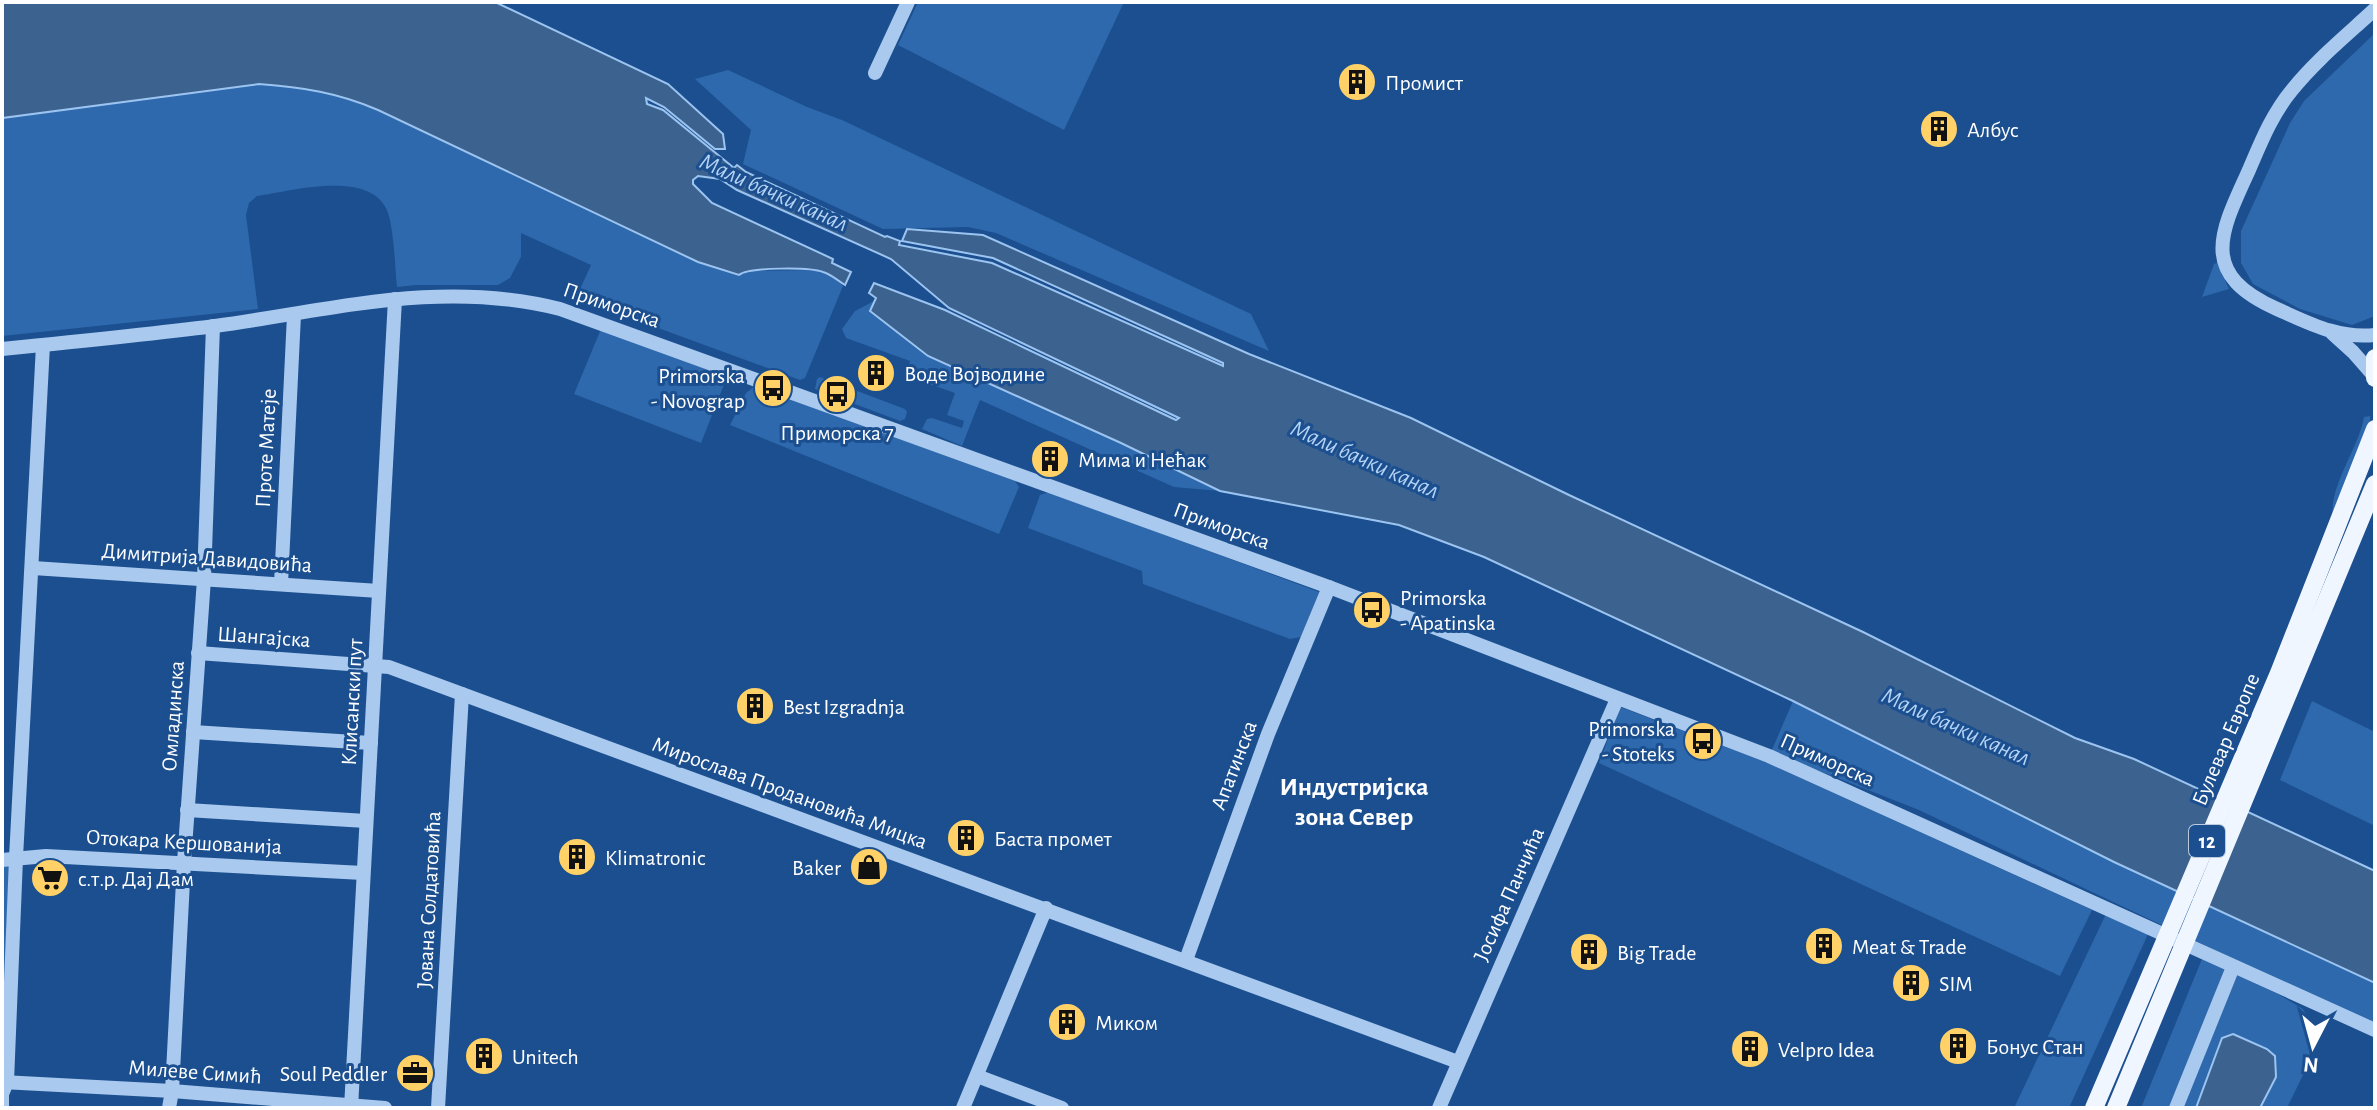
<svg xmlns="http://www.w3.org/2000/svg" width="2377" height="1110" viewBox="0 0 2377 1110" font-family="'Alegreya Sans',sans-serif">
<rect width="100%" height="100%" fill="#1b4f8f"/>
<g fill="#2e69ad">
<path d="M918,2h206l-60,128 -166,-85z"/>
<path d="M2375,33v283l-23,9 -52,-16 -47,-25 -12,-21v-32l49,-108 14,-22z"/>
<path d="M728,70l79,37 35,13 409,194 18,37 -273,-118 -28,-6 -85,2 -140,-65 8,-34 -56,-51z"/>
<path d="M259,84l43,3 46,10 350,165 47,9 74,-1 10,4 14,12 -38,92 -5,2 -224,-82 15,-33 -70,-32v24l-11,21 -12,7h-82l-19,2c-2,-20 -3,-56 -9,-74 -15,-45 -97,-22 -131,-17l-8,7 -3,12 12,94 -256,27v-218z"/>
<path d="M2217,263l12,26 -27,8 12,-33z"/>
<path d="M876,300l-6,11 251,132 99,48 -46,-4 -194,-87 -18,46 -40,-17 5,-10 5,-1 30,10 2,-7 -17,-6 8,-22 -49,-17 4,-15 -64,-23 -4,-9 13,-18z"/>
<path d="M601,329l126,48 -26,66 -127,-49z"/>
<path d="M820,377l85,32 2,3 -2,7 -5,2 -85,-32 2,-10z"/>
<path d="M755,386l260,95 4,6 -20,47 -269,-109 16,-32z"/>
<path d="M2370,416v11l-37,91c-5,-31 26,-70 31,-101z"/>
<path d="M1049,492l270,100 -18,45 -11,2 -147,-55 -1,-13 -114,-43 12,-33z"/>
<path d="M1793,701l321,161 261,121v43l-456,-216 -148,-58z"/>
<path d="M2312,701l63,31v94l-95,-46z"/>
<path d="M1620,707l143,54 329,149 -32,66 -461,-213z"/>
<path d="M9,865l-7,189v-188z"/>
<path d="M2106,914l42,20 -79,174h-55z"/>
<path d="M2202,959l76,35 25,15 17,31 -33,68h-27l16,-31 -54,-38 -26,69h-55z"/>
</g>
<g fill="#3c6290" stroke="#9cc4f0" stroke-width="2">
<path d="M2,2h493l173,82 55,50 2,15h-10l-51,-42 -18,-9 1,6 16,6 71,58 3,-3 9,7 139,65 2,-1 13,5 -1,4 93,18 231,103v-3l-230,-105 -91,-17 5,-12 76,6 266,119 162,64 158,77 294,137 212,106 59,21 241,112v112l-261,-121 -321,-161 -309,-144 -85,-32 -179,-34 -99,-48 -193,-87 -58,-45 6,-13 -7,-5 5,-10 71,27 231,110 3,-2 -230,-110 -58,-49 -154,-69 -17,-11 -22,-3 -5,4v4l19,19 121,56 -1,4 19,9 -6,13c-7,-4 -14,-11 -22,-13 -13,-5 -74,-5 -84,3l-41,-13 -320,-152c-39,-17 -76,-23 -119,-26l-257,34z"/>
<path d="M2233,1034l34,15 8,7 1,21 -16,31h-64l26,-70z"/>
</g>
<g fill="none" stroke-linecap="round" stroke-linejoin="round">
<g stroke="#a9c9ee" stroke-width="14">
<path d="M2375,9c-28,26 -59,51 -83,81 -20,24 -31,52 -43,80 -29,63 -51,104 28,139 32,14 61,30 98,26"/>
<path d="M875,73l33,-71"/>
<path d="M2332,333l21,19 21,24"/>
<path d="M2,349c71,-7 142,-14 213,-23 118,-16 226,-47 345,-17l769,278 440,169 606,274"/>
<path d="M33,568l346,23"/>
<path d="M281,584l13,-269"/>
<path d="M198,653l191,14 1069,395"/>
<path d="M193,732l178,11"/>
<path d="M187,810l179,11"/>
<path d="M2,860l44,-4 317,17"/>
<path d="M1186,960l82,-226 61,-147"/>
<path d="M977,1076l85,32"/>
<path d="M2,1082l170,9 213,17"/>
<path d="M2,1108v-14l5,-12 9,-224 27,-513"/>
<path d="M169,1108l3,-17 12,-229 20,-283 9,-253"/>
<path d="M351,1108l44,-809"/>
<path d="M438,1108l24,-414"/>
<path d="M963,1108l83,-200"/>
<path d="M1439,1108l178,-409"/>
<path d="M2176,1108l57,-141"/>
</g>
<g stroke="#f0f6ff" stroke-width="18">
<path d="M2375,358v20"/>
<path d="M2094,1108l185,-435 96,-244"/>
<path d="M2116,1108l259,-624"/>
</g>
</g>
<defs>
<symbol id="building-disc" viewBox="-11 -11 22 22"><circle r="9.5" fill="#ffd166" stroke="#1b4f8f"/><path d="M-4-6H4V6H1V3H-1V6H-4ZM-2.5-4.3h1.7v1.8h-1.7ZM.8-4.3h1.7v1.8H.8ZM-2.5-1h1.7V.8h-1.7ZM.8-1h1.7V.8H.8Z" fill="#111"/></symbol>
<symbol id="bus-disc" viewBox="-11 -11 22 22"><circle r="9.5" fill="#ffd166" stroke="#1b4f8f"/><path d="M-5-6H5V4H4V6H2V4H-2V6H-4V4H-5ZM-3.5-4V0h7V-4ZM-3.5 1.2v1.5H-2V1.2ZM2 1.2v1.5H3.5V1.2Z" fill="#111"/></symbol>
<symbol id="shop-disc" viewBox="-11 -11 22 22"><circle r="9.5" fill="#ffd166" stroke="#1b4f8f"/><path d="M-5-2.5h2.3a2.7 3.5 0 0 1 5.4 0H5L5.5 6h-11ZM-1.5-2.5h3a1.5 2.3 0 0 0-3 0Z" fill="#111"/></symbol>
<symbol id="supermarket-disc" viewBox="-11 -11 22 22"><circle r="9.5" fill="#ffd166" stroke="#1b4f8f"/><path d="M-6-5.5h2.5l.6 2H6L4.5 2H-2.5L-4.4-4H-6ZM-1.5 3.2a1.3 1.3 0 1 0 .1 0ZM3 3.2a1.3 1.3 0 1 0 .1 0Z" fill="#111"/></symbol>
<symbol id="office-disc" viewBox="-11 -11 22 22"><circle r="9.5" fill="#ffd166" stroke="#1b4f8f"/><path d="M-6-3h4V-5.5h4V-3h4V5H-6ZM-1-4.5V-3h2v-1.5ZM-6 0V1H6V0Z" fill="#111"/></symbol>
</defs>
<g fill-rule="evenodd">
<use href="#building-disc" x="1335" y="60" width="44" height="44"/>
<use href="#building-disc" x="1917" y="107" width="44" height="44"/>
<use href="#building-disc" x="854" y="351" width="44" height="44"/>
<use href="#bus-disc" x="751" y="366" width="44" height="44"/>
<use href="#bus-disc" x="815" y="372" width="44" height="44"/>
<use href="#building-disc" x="1028" y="437" width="44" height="44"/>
<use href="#bus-disc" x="1350" y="588" width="44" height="44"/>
<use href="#building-disc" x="733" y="684" width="44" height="44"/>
<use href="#bus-disc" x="1681" y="719" width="44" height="44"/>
<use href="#building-disc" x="944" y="816" width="44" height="44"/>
<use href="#building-disc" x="555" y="835" width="44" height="44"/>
<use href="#shop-disc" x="847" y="845" width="44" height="44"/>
<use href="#supermarket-disc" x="28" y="856" width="44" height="44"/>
<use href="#building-disc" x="1802" y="924" width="44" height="44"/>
<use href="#building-disc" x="1567" y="930" width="44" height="44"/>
<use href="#building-disc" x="1889" y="961" width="44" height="44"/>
<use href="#building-disc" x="1045" y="1000" width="44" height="44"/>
<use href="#building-disc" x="1936" y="1024" width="44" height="44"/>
<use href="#building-disc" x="1728" y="1027" width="44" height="44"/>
<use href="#building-disc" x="462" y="1034" width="44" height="44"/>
<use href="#office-disc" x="393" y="1051" width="44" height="44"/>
</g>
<g text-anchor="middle" stroke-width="6" stroke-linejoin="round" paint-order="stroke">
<rect fill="#1b4f8f" stroke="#bbcadd" stroke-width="2" x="2189" y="825" width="36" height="32" rx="6"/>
<g font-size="20" font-weight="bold" fill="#fff">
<text x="2207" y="848">12</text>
</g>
<g font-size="22" fill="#fff" stroke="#1b4f8f" text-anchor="start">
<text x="1385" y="90">Промист</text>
<text x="1967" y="137">Албус</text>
<text x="904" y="381">Воде Војводине</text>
<text x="745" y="383" text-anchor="end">Primorska<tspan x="745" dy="25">- Novograp</tspan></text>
<text x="837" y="440" text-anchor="middle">Приморска 7</text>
<text x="1078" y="467">Мима и Нећак</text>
<text x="1400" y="605">Primorska<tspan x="1400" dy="25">- Apatinska</tspan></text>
<text x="783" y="714">Best Izgradnja</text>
<text x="1675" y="736" text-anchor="end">Primorska<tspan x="1675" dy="25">- Stoteks</tspan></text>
<text x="994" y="846">Баста промет</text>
<text x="605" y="865">Klimatronic</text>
<text x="841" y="875" text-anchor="end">Baker</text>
<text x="78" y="886">с.т.р. Дај Дам</text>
<text x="1852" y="954">Meat &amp; Trade</text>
<text x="1617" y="960">Big Trade</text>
<text x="1939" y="991">SIM</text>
<text x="1095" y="1030">Миком</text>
<text x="1986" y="1054">Бонус Стан</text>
<text x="1778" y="1057">Velpro Idea</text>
<text x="512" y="1064">Unitech</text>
<text x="387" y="1081" text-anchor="end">Soul Peddler</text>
</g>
<g font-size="22" fill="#fff" stroke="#1b4f8f">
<text transform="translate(612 304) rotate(19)" y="8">Приморска</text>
<text transform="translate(265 448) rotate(-87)" y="8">Проте Матеје</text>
<text transform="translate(1222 525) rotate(20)" y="8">Приморска</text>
<text transform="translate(207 557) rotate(4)" y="8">Димитрија Давидовића</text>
<text transform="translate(264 636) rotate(4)" y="8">Шангајска</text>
<text transform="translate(351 702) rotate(-87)" y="8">Клисански пут</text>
<text transform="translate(172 716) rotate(-86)" y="8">Омладинска</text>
<text transform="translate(2225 739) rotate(-67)" y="8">Булевар Европе</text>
<text transform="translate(1828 759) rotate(24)" y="8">Приморска</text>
<text transform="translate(1233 765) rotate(-69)" y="8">Апатинска</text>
<text transform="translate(790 792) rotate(20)" y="8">Мирослава Продановића Мицка</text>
<text transform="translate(184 841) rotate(3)" y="8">Отокара Кершованија</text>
<text transform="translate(1508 894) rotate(-66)" y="8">Јосифа Панчића</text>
<text transform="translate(428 900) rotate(-87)" y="8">Јована Солдатовића</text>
<text transform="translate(195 1071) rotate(4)" y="8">Милеве Симић</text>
</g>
<g font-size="24" font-style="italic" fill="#b5d3f5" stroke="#1b4f8f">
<text transform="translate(774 192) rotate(24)" y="8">Мали бачки канал</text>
<text transform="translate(1365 459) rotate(24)" y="8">Мали бачки канал</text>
<text transform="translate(1956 726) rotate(24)" y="8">Мали бачки канал</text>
</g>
<g font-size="26" font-weight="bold" fill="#fff" stroke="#1b4f8f">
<text x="1354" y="795">Индустријска<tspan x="1354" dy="30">зона Север</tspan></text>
</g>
</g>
<rect width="2377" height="1110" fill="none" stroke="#ffffff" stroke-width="8"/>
<g transform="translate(2313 1046) rotate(186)" stroke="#1b4f8f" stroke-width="6" paint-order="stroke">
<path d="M0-6L14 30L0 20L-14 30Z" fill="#ffffff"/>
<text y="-12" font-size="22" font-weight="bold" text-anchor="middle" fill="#ffffff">N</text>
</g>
</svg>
